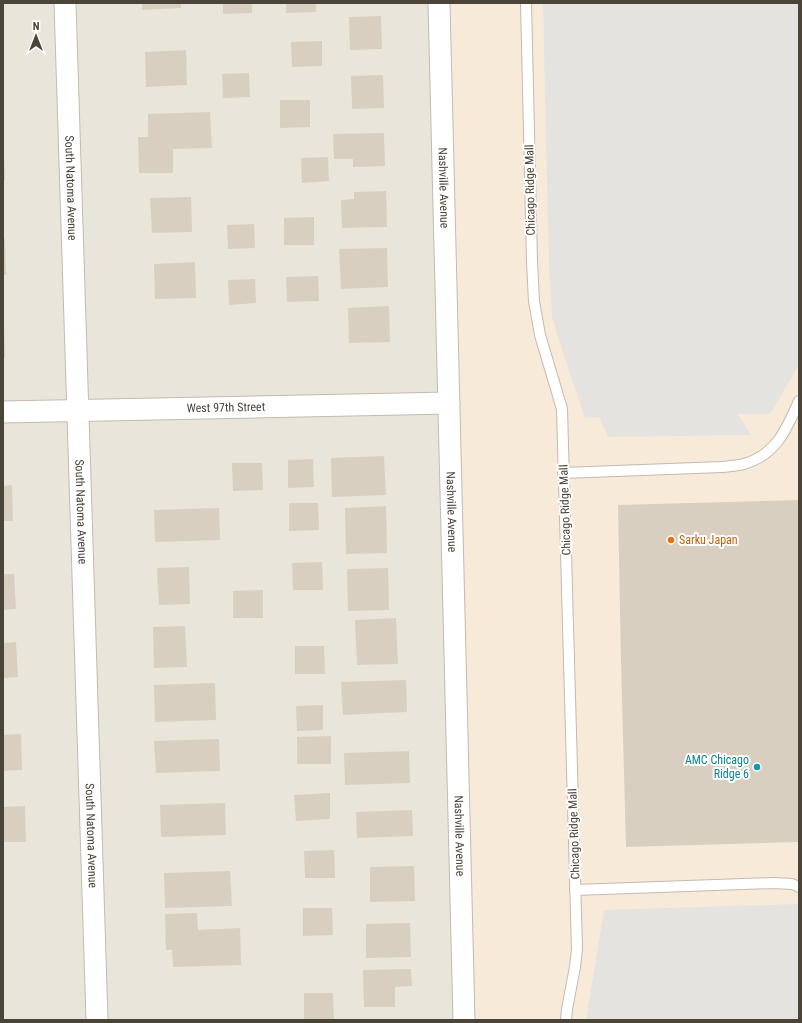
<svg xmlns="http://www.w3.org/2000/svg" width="802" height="1023" viewBox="0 0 802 1023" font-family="'Roboto Condensed',sans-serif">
<rect width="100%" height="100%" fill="#f6f3ec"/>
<path fill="#eae5da" d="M3,3h447l24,1017h-471z"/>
<path fill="#f7ead8" d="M450,3h349v1017h-325z"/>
<g fill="#e5e3e0">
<path d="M543,3h256v362l-29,49h-32l13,21 -143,2 -9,-20 -14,1 -18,-53 -15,-48 -3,-52z"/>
<path d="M799,904v116h-213l18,-110z"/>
</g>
<g fill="#d8cfc1">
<path d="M142,3h39v5l-39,2z"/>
<path d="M223,3h29v10l-29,1z"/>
<path d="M286,3h30v9l-30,1z"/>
<path d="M381,16l1,33 -32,1 -1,-33z"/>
<path d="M322,41v25l-30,1 -1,-25z"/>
<path d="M186,50l1,35 -41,2 -1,-35z"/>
<path d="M249,73l1,24 -27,1 -1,-24z"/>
<path d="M383,75l1,33 -32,1 -1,-33z"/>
<path d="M280,100h30v27l-30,1z"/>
<path d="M210,112l2,36 -39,1v24h-34l-1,-36h10v-23z"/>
<path d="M384,133l1,33 -32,1v-8h-19l-1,-25z"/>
<path d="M3,155h1l1,25h-2z"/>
<path d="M328,157l1,24 -27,2 -1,-25z"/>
<path d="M386,191l1,36 -45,1 -1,-28 13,-1v-7z"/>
<path d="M191,197l1,35 -40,1 -2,-35z"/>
<path d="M314,217v28h-30v-27z"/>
<path d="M254,224l1,24 -27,1 -1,-24z"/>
<path d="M3,239h2l1,36h-3z"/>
<path d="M387,248l1,39 -47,2 -2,-40z"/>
<path d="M195,262l1,36 -41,1 -1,-35z"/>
<path d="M318,276l1,25 -32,1 -1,-25z"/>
<path d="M255,279l1,24 -27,2 -1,-25z"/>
<path d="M389,306l1,36 -41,1 -1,-35z"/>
<path d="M3,323h1l1,34 -2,1z"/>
<path d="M384,456l2,39 -54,2 -1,-39z"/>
<path d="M313,459l1,28 -26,1v-28z"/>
<path d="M232,463h30l1,27 -30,1z"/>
<path d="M12,485l1,36h-10v-35z"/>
<path d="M799,500v342l-173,5 -5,-186 -3,-156z"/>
<path d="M289,503h29l1,27 -30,1z"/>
<path d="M386,506l1,47 -41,1 -1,-46z"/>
<path d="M219,508l1,32 -65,2 -1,-32z"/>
<path d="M322,562l1,28h-30l-1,-27z"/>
<path d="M189,567l1,37 -31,1 -2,-37z"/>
<path d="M388,568l1,42 -41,1 -1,-42z"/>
<path d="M3,574h11l2,35 -13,1z"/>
<path d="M263,590v28h-30v-27z"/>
<path d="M396,618l2,46 -41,1 -2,-45z"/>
<path d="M185,626l2,41 -33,1 -1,-41z"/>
<path d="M16,642l2,35 -15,1v-35z"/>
<path d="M295,646h29l1,28h-30z"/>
<path d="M406,680l1,32 -64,3 -2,-33z"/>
<path d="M215,683l1,37 -61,2 -1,-37z"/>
<path d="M323,705v25l-26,1 -1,-25z"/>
<path d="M21,734l1,36 -19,1v-36z"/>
<path d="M331,736v28h-34v-27z"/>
<path d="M219,739l1,32 -64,2 -2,-32z"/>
<path d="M409,751l1,32 -65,2 -1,-32z"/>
<path d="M330,793v26l-34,2 -2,-26z"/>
<path d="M225,803l1,32 -65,2 -1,-32z"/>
<path d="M25,806l1,36h-23v-35z"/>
<path d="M412,810l1,26 -56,2 -1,-26z"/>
<path d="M334,850l1,28h-30l-1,-27z"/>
<path d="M414,866l1,35 -45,1v-35z"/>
<path d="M230,871l2,35 -67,2 -1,-35z"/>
<path d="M303,908h29l1,27 -30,1z"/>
<path d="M197,913l1,17 42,-2 1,37 -68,2 -1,-17h-6l-1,-36z"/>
<path d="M410,923l1,34 -45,1v-34z"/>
<path d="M411,969l1,17 -17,1v20h-31l-1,-37z"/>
<path d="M304,993h29l1,27h-30z"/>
</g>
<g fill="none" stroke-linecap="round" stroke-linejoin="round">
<defs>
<g id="service">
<path d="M526,3l6,259 2,39 6,34 22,74 15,540 -2,18 -8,42 -1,11"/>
<path d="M563,473l159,-6c7,-1 15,-1 22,-3 33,-10 42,-34 55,-63"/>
<path d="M575,890l199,-7 18,1 7,3"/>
</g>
<g id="minor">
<path id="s1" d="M65,3l32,1017"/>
<path id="s2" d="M439,3l25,1017"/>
<path id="s3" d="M3,412l446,-9"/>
</g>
</defs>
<use href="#service" stroke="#c2bbae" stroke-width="12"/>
<use href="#minor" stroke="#c2bbae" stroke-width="23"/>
<use href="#service" stroke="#fff" stroke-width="10"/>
<use href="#minor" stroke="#fff" stroke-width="21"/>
</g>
<circle fill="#e8710a" stroke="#fff" stroke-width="1.5" cx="671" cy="540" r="4"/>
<circle fill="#0f9aa8" stroke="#fff" stroke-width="1.5" cx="757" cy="767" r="4"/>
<g text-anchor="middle" stroke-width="4" stroke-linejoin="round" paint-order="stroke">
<g font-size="12" fill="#4b4439" stroke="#fff">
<text dy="4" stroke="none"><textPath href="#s1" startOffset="185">South Natoma Avenue</textPath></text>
<text dy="4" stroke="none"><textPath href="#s2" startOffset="185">Nashville Avenue</textPath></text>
<text transform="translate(530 190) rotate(-91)" y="4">Chicago Ridge Mall</text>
<text dy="4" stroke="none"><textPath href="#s3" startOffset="223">West 97th Street</textPath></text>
<text transform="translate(565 510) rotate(-92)" y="4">Chicago Ridge Mall</text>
<text dy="4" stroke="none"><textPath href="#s1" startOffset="509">South Natoma Avenue</textPath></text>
<text dy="4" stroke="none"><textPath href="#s2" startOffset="509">Nashville Avenue</textPath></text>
<text transform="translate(574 834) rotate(-92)" y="4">Chicago Ridge Mall</text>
<text dy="4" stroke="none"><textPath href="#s1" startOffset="833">South Natoma Avenue</textPath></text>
<text dy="4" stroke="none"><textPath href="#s2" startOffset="833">Nashville Avenue</textPath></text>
</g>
<g font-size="12" fill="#c56008" stroke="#fff" text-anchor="start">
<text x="679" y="544">Sarku Japan</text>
</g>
<g font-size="12" fill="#0d838f" stroke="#fff" text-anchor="end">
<text x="749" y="764">AMC Chicago<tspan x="749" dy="14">Ridge 6</tspan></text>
</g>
</g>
<rect width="802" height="1023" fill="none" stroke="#4b4439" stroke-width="8"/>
<g transform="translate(36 36)" stroke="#ffffff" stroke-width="3" paint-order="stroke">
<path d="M0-3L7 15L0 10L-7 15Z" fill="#4b4439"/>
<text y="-6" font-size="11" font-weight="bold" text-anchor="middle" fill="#4b4439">N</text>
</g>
</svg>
